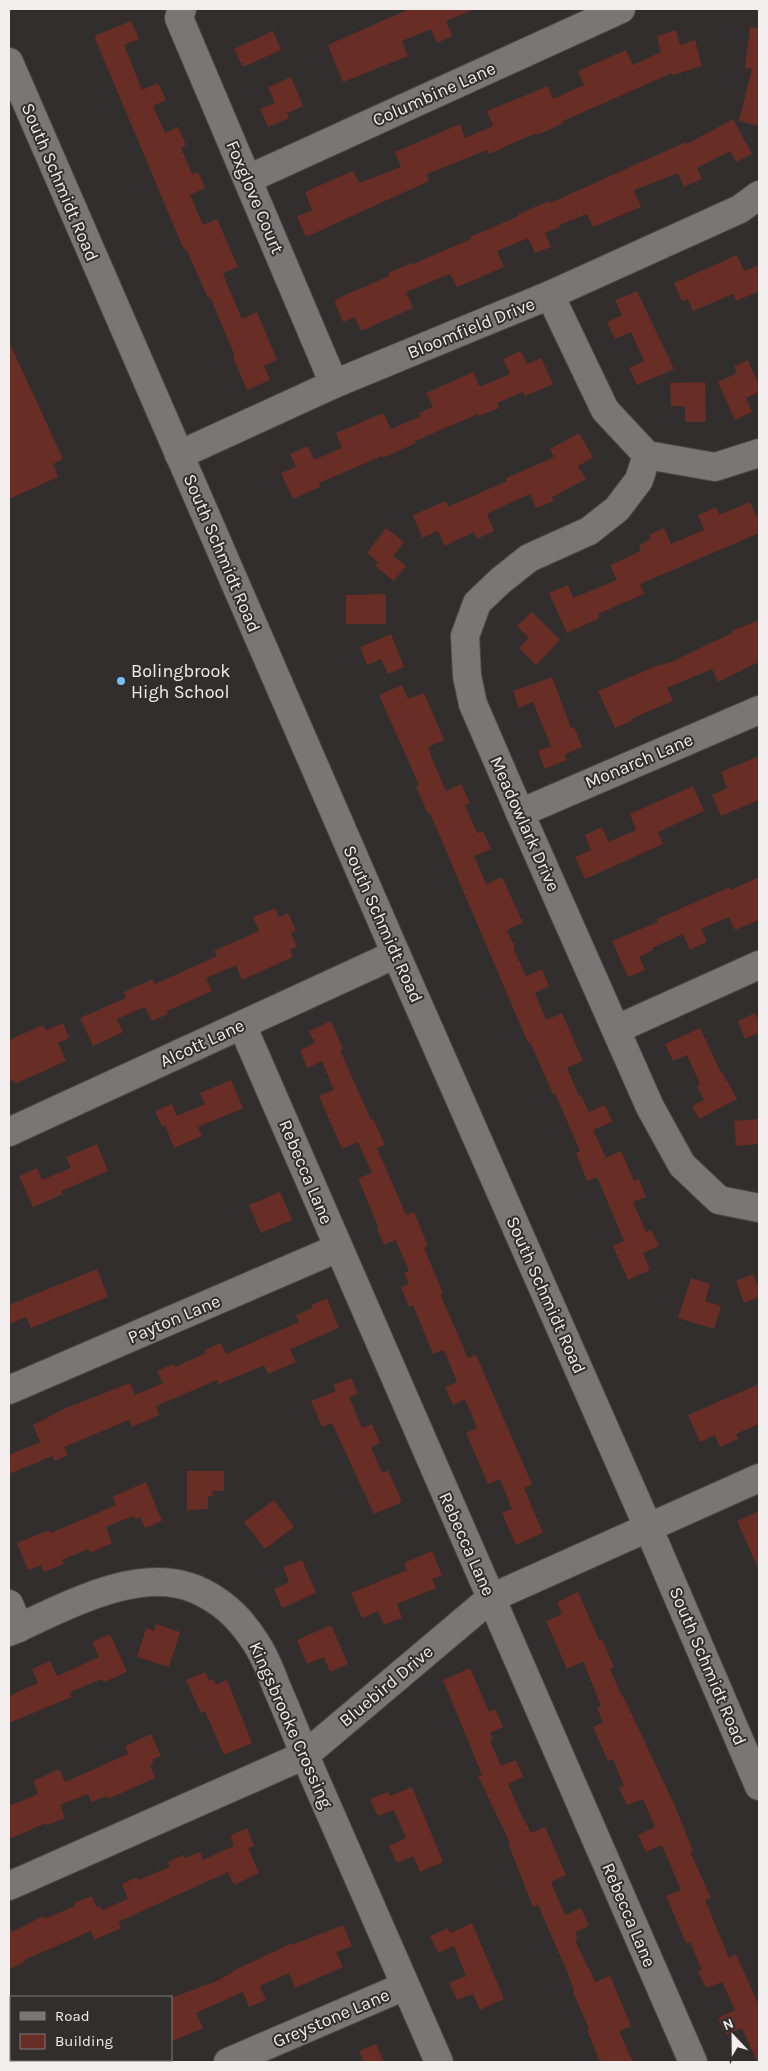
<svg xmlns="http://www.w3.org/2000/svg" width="768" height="2071" viewBox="0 0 768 2071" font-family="Karla,sans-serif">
<rect width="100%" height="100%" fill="#322e2d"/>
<g fill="#682d25">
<path d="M409,9h65l-28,12 6,15 -15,7 -6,-14 -29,12 6,15 -65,26 -15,-37z"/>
<path d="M131,21l8,18 -15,6 18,45 16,-7 8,17 -13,6 12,27 13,-6 8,18 -5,3 11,26 6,-2 7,16 -15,7 13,30 14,-6 21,48 -15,6 6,16 13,30 15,-7 20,48 -13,6 6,14 -23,10 -14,-33 2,-1 -25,-59 -2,1 -22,-49 -2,1 -90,-214z"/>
<path d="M750,27l9,1v98l-20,-5 13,-52 -7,-1z"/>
<path d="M676,30l4,15 15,-5 7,26 -29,9 -1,-2 -109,48 1,2 -27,12 -1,-2 -47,21 -2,-4 -60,24 2,7 -123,56 -9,-21 15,-6 -7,-18 48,-21 6,12 42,-16 -6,-15 65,-28 5,14 28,-12 -6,-15 61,-25 5,13 31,-14 -6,-14 48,-21 7,15 28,-13 -4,-16z"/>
<path d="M273,31l8,19 -38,17 -9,-18z"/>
<path d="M291,77l12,29 -16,7 2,5 -21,9 -8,-18 15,-6 -7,-16z"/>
<path d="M733,119l19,35 -16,8 -6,-11 -33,17 5,11 -18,8 -6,-14 -44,17 7,17 -48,20 -6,-13 -28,11 1,2 -15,6 6,14 -16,6 -7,-15 -31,13 7,16 -47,20 -7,-13 -44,18 7,16 -52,23 -6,-14 -12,5 -9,-22 55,-24 -1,-3 24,-10 1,1 58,-25 -1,-2 49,-21 -1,-2 31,-13 1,2 136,-61 1,2z"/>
<path d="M737,255l7,16 15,-6v26l-23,10 -3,-7 -40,17 -5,-12 -6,2 -8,-18z"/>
<path d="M637,291l37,78 -37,16 -8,-17 15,-7 -13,-29 -16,7 -8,-17 15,-7 -7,-15z"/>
<path d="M9,342l54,117 -10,5 5,13 -49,22z"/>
<path d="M521,351l6,13 14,-6 12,26 -28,12 -2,-4 -26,11 2,5 -20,8 -1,-2 -63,27 1,2 -33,15 -1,-2 -63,27 1,4 -27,12 -12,-26 15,-6 -6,-13 18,-8 6,14 28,-12 -6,-15 47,-20 8,16 30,-13 -2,-3 14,-6 -7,-14 47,-21 7,15 30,-13 -7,-15z"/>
<path d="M748,360l11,25v7l-13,6 6,14 -17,8 -17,-38 19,-9 -3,-7z"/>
<path d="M705,382l1,40h-21v-16h-14l-1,-23z"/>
<path d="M579,433l14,25 -15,8 8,13 -34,18 2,4 -18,7 -6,-14 -27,12 -16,8 7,17 -17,8 -3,-7 -30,14 -6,-15 -16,7 -9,-23 33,-14 2,6 59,-26 -1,-3 48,-21 -4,-8z"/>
<path d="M750,502l6,14 3,-1v18l-119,51 4,10 -46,20 1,4 -32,15 -18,-40 19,-8 5,13 44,-18 -7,-15 31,-14 -2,-6 12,-6 -2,-4 15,-7 7,16 33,-14 -6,-15 18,-8 3,8z"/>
<path d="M386,528l18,14 -11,14 13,10 -12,15 -19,-15 3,-4 -11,-9z"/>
<path d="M386,594v30h-40v-29z"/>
<path d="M532,612l28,28 -24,25 -17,-17 10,-10 -12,-12z"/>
<path d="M759,620v42l-41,20 -6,-13 -45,19 6,13 -42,18 1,2 -17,7 -17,-37 60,-26v1l15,-5 59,-28 -1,-2z"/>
<path d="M391,634l13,33 -16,7 -7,-15 -14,6 -7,-18z"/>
<path d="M552,677l19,51 3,-1 8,20 -18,8 3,5 -22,9 -7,-18 13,-5 -18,-44 -14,6 -6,-17z"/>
<path d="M402,685l6,14 16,-6 20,47 -16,7 6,17 12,27 15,-7 9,19 -5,2 12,28 6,-2 8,18 -17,7 12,28 16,-7 21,46 -16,7 8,17 -2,1 13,28 16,-7 7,17 -14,7 11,27 16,-7 21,48 -16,7 12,28 2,-1 8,17 16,-7 7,17 -19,8 13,28 15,-7 13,30 5,-2 7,18 -13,5 13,30 5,-3 8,17 -16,7 7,17 -22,10 -15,-34 11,-5 -27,-64 -10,4 -11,-28 4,-2 -25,-58 -2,1 -23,-52 -2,1 -98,-230 -2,1 -12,-28 3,-1 -40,-90z"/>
<path d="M759,756v44l-38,16 -9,-21 15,-7 -6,-16z"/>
<path d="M693,786l11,25 -46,21 5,12 -78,35 -10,-22 16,-7 -6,-15 17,-8 6,15 28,-12 -6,-16z"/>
<path d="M759,877v43l-24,10 -6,-13 -28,12 6,13 -17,8 -7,-16 -31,14 1,2 -14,7 6,13 -17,7 -16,-36 46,-19 -1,-3 73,-32 1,3z"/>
<path d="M275,908l4,9 9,-4 8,17 -5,3 6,14 -7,3 3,7 -51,23 -6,-15 -30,13 6,13 -45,20 1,3 -16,7 -7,-14 -28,12 6,13 -30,14 -13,-28 46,-20 -2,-6 29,-13 2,5 62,-28 -3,-5 45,-20 -6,-14z"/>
<path d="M755,1013l4,9v10l-14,7 -7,-18z"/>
<path d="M331,1021l12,28 -3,1 31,70 2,-1 12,26 -8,3 29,67 8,-3 14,34 -4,2 19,45 -3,1 28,64 8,-3 56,129 -8,4 19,45 -27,12 -14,-32 10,-4 -12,-30 -12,5 -22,-51 11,-5 -12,-29 -12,6 -8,-18 12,-5 -13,-32 -11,4 -20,-49 -4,2 -8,-20 8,-3 -5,-11 5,-2 -13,-31 -12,5 -7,-17 1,-1 -20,-49 14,-5 -14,-31 -16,7 -23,-53 15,-6 -12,-29 -15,7 -7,-18 15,-7 -6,-12z"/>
<path d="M63,1023l6,15 -11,5 8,18 -51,23 -2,-4 -4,2v-42l34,-15 3,5z"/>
<path d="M700,1028l21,45 1,-1 15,27 -38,20 -7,-13 12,-6 -7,-14 3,-2 -13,-29 -14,6 -8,-17z"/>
<path d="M231,1080l12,28 -45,19 4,9 -28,12 -9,-23 -3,2 -7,-16 17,-7 5,12 28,-12 -5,-11z"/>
<path d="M759,1119v25l-23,2 -2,-25z"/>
<path d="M97,1144l11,27 -47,20 2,3 -30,13 -14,-31 18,-8 5,12 29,-12 -5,-11z"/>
<path d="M280,1192l12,28 -31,13 -12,-28z"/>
<path d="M97,1269l11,28 -77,31 -5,-11 -17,7v-19z"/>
<path d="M753,1274l6,15v8l-15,6 -8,-22z"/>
<path d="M691,1278l19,6 -5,17 16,5 -7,23 -36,-11z"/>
<path d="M327,1298l12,30 -49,21 6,13 -28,12 -4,-9 -45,19 -2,-4 -61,26 3,9 -27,12 -3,-7 -65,27 4,8 -13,6 -3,-5 -43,18v-19l31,-13 -7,-17 33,-17 64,-25 5,12 28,-12 -6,-12 16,-7 2,3 31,-14 -2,-3 17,-7 5,11 73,-32 -3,-7 16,-7 -1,-3z"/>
<path d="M351,1378l7,16 -9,3 13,31 10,-4 8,19 -9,4 11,26 6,-3 14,32 -28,12 -42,-91 -10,4 -11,-26 25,-10 -3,-6z"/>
<path d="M759,1384v40l-23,10 2,5 -18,8 -5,-12 -15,7 -12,-27z"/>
<path d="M187,1471h37v20h-12l1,5h-5v13l-21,1z"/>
<path d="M146,1482l16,39 -17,7 -5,-11 -5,2 -2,-3 -27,11 6,16 -22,10 -2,-4 -26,11 2,4 -20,8 -3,-7 -13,5 -11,-27 32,-13 2,3 65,-28 -4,-8z"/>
<path d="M274,1500l20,27 -29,22 -21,-27z"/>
<path d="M759,1511v59l-22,-49z"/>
<path d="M432,1551l10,24 -10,4 4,9 -39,16 5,14 -18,7 -6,-14 -16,7 -11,-25 56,-23 -3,-7z"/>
<path d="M302,1560l14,33 -34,15 -8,-19 15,-7 -6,-15z"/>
<path d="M578,1592l21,48 3,-1 12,28 -4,2 12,28 1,-1 51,108 19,47 -3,1 21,46 -6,2 24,58 7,-4 23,52v56h-2l-15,-34 -16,7 -8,-17 17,-8 -13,-28 -16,6 -8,-17 4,-1 -12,-28 -4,1 -20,-47 15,-6 -19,-45 -16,7 -8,-17 17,-8 -12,-28 -16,6 -8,-17 5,-2 -11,-27 -5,2 -15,-34 10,-5 -6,-14 4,-2 -18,-45 -16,8 -21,-48 16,-7 -5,-12z"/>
<path d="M156,1624l24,8 -11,35 -32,-10 9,-29 8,3z"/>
<path d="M331,1625l17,39 -18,8 -6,-15 -17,7 -10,-24z"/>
<path d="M110,1634l17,38 -23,10 -2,-3 -32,13 2,5 -63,26v-27l29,-13 -6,-14 18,-8 7,15 42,-19 -7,-15z"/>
<path d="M470,1668l19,44 6,-3 8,18 -13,6 3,7 -3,1 11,25 15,-6 7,17 -15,7 15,35h1l7,14 14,-6 21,48 -15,7 14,33 16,-7 8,18 -14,6 3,7 -3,1 13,28h1l6,14 15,-6 21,50 -12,5 14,31h-33l-13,-32 2,-1 -16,-37 1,-1 -5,-15 -31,-71 -5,2 -25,-64h2l-32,-67 4,-1 -39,-95z"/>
<path d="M205,1672l4,9 4,-2 3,6 11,-5 25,63 -28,12 -19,-44 -4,2 -15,-33z"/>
<path d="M151,1734l10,22 -9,4 2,4 -4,1 5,13 -47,21 -1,-3 -16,6 -3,-8 -28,11 5,13 -18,7 -1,-2 -37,16v-33l29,-12 -5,-13 26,-12 6,13 63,-28 -3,-8z"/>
<path d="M412,1787l31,75 -23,10 -7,-16 -16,7 -8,-17 17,-8 -12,-28 -16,6 -8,-17 18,-7 2,4z"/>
<path d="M247,1828l7,18 -6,2 11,25 -25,12 -6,-13 -110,50 3,6 -27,12 -3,-9 -67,29 1,2 -16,7v-44l3,7 31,-16 1,3 31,-13 -1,-3 18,-7 5,11 3,-1 2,4 26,-11 -6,-15 15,-7 1,3 32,-13 -2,-5 15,-7 1,3 16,-6 3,8 31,-14 -4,-10z"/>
<path d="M472,1923l32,76 -24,11 -7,-16 -16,6 -8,-17 17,-7 -12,-30 -16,7 -8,-17 18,-8 2,5z"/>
<path d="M343,1925l9,21 -16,6 7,15 -48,21 -6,-15 -29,13 6,14 -17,7 -6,-15 -47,21 7,15 -32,14v-44l48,-18 14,-8v-1l59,-28v2z"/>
<path d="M376,2044l8,18h-20l-5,-11z"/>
</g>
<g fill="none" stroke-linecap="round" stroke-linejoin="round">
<defs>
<g id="minor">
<path d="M182,9l-3,9 155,366"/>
<path d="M9,62l387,892 252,573 111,259"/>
<path d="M248,179l373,-170"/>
<path d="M550,295l55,115 42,45 68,12 44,-14"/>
<path d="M179,455l155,-71 216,-89 190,-86 19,-14"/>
<path d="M647,455l-8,25 -22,29 -28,22 -60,27 -29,23 -23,22 -12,33 2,40 6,28 47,109 130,294 32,58 37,35 40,8"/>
<path d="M520,813l239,-103"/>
<path d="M242,1025l451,1037"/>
<path d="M617,1029l142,-64"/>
<path d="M9,1132l387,-178"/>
<path d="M9,1390l329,-142"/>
<path d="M9,1604l10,24"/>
<path d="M9,1632c53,-23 127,-67 186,-43 24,10 43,27 57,48 11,15 18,33 25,51 11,25 21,51 32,77 43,99 86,198 130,297"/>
<path d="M9,1886l296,-131 186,-157 268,-120"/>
<path d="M228,2062l177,-76"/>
</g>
</defs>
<use href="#minor" stroke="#4e4a49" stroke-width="30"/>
<use href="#minor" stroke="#7a7675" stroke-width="28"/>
</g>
<circle fill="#79bff8" stroke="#322e2d" stroke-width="2" cx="121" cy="681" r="5"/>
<g text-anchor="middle" stroke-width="4" stroke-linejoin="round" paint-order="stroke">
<g font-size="18" fill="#f1eeed" stroke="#322e2d">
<text transform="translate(434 94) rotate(-24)" y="6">Columbine Lane</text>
<text transform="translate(60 182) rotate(67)" y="6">South Schmidt Road</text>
<text transform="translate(255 197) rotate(67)" y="6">Foxglove Court</text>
<text transform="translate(471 328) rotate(-22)" y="6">Bloomfield Drive</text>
<text transform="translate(222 553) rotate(67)" y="6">South Schmidt Road</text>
<text transform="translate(639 761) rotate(-23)" y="6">Monarch Lane</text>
<text transform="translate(525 824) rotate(66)" y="6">Meadowlark Drive</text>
<text transform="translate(383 924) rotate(66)" y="6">South Schmidt Road</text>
<text transform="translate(202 1043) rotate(-25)" y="6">Alcott Lane</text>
<text transform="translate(306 1172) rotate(67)" y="6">Rebecca Lane</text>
<text transform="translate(546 1295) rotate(66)" y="6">South Schmidt Road</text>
<text transform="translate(174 1319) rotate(-23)" y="6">Payton Lane</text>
<text transform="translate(467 1544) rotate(66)" y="6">Rebecca Lane</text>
<text transform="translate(708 1666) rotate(67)" y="6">South Schmidt Road</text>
<text transform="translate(386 1686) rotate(-40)" y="6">Bluebird Drive</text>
<text transform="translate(291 1725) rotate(66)" y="6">Kingsbrooke Crossing</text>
<text transform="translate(629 1915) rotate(67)" y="6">Rebecca Lane</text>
<text transform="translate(331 2018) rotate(-23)" y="6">Greystone Lane</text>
</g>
<g font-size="18" fill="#f1eeed" stroke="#322e2d" text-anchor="start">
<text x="131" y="677">Bolingbrook<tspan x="131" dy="21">High School</tspan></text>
</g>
</g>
<rect width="768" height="2071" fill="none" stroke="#f1eeed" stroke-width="20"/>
<rect x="10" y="1996" width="162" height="65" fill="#322e2d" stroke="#7e7b7a"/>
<rect x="20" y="2012" width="25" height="8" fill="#7a7675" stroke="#7e7b7a"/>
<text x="55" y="2021" font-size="15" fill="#f1eeed">Road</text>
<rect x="20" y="2034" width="25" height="15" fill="#682d25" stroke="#7e7b7a"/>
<text x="55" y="2046" font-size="15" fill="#f1eeed">Building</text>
<g transform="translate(733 2036) rotate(338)" stroke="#322e2d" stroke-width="4" paint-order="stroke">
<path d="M0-4L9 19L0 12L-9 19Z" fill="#f1eeed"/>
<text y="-8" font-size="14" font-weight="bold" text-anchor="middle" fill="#f1eeed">N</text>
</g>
</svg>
